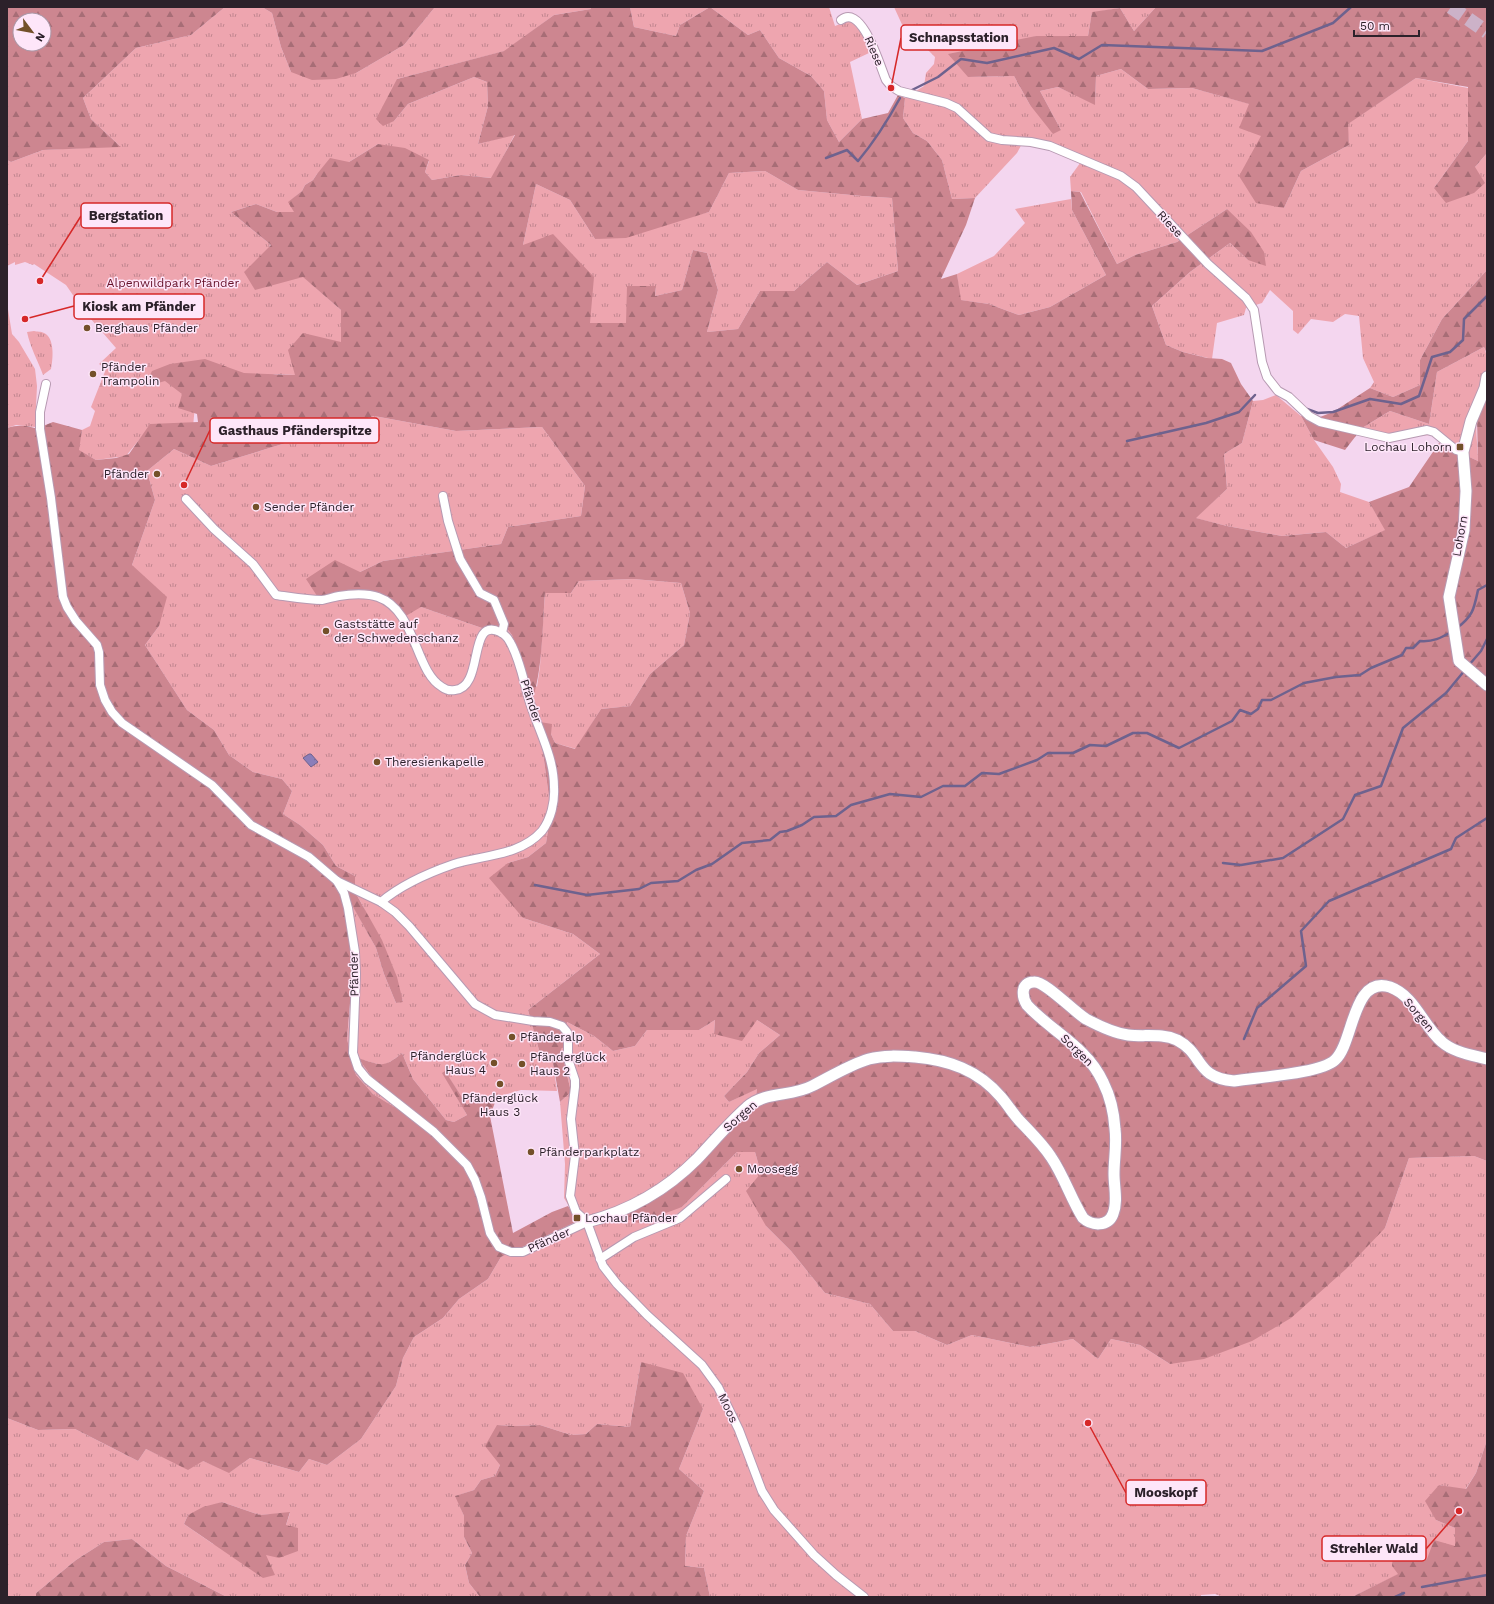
<svg xmlns="http://www.w3.org/2000/svg" width="1494" height="1604" viewBox="0 0 1494 1604" font-family="'Work Sans',sans-serif">
<defs>
<pattern id="grass-tufts" width="24" height="20" patternUnits="userSpaceOnUse"><rect width="24" height="20" fill="#eea5af"/><path d="M3 7l-1-3M5 7V3M7 7l1-3M15 17l-1-3M17 17v-4M19 17l1-3" fill="none" stroke="#c1868f"/></pattern>
<pattern id="forest-firs" width="22" height="20" patternUnits="userSpaceOnUse"><rect width="22" height="20" fill="#cd8690"/><path d="M5 1l3.5 6h-7zM16 11l3.5 6h-7z" fill="#a76d76"/></pattern>
<pattern id="water-ripples" width="26" height="14" patternUnits="userSpaceOnUse"><rect width="26" height="14" fill="#8b7eb9"/><path d="M2 4q2-2 4 0t4 0M15 11q2-2 4 0t4 0" fill="none" stroke="#726797"/></pattern>
</defs>
<rect width="100%" height="100%" fill="#f4d6ef"/>
<g fill="url(#grass-tufts)" fill-rule="evenodd">
<path d="M225,7h37l10,6 9,34 10,25 65,1 48,-28 31,-38h156v2l-37,6 -49,36 -108,28 -3,42 14,-17 66,-27 13,5 1,24 -10,38 37,-10 -23,44 -31,-3 -29,5 -7,-8 4,-11 -51,-17 -29,18 -32,12 -4,6 -8,5 -3,6 -13,11 6,10h-18l-21,-8 -25,8 40,33 -2,1 72,64v32l-46,33 -20,-1 -80,31 -2,22 -41,-3 -26,32 -30,4 -18,-10 4,-20 8,-4 5,-15 -4,-4 15,-38 -7,-5 17,-16 -32,-37 -18,-26 -32,-21 -1,1 -8,-3 -10,3v-3l-8,4v-106l4,2 32,-12 77,-4 -29,-27 -8,-21 53,-50 55,-13z"/>
<path d="M630,7h199l6,19 10,-4h7l12,13 5,18 -19,9 12,57 -23,23 -12,-22 -3,-29 -13,-15 -32,-18 -19,-28 -12,5 -38,-28 -30,18 -4,11 -42,-9z"/>
<path d="M894,7h262l-22,24 -14,-23 -28,5 -4,23h-52l-67,41 45,-1 16,29 31,25 -21,-39 18,-4 37,17 1,-28 25,-7 27,20 44,-1 58,16 12,32 22,72 17,-37 48,-26 -2,-21 69,-46 52,10v53l-34,47 41,-21 12,-14v117l-45,49 -22,41v25l-27,12 -23,-9 4,-6 -11,-24 -4,-42 -14,-2 -12,8 -22,-3 -13,15 -5,-4v-19l-23,-21 -8,13 -16,5 -2,7 -27,8 -5,36 -29,-7 -17,-7 -14,-39 38,-34 40,-29 18,17 -21,-51 -50,33 -42,13 -18,9 -36,-72 -10,-1 -1,-14 13,-18 -59,-19 -7,13 -42,45 -23,1 -10,-39 -15,-19 -14,-8 -10,-15 2,-20 19,-12 2,-13 8,-9 1,-7 -10,-10h-11l-4,-5z"/>
<path d="M765,171l33,19 64,6 30,2 6,73 -41,14 -30,-23 -33,29h-34l-22,38 -31,3 11,-42 -11,-37 -14,-3 -11,40 -27,6 1,-9 -29,36h-38l-66,-78 13,-61 34,16 25,39 114,-27 20,-39z"/>
<path d="M1071,199l1,11 34,65 -56,32 -31,8 -30,-11 -29,-4 -3,-26 37,-18 31,-33 -10,-14z"/>
<path d="M7,303l5,31 7,8 16,27 2,17 -2,41 -19,-2 -9,3z"/>
<path d="M34,331c3,1 7,0 10,2 11,5 9,26 7,36l-8,6c-5,-14 -13,-28 -16,-43z"/>
<path d="M1484,347c10,26 -4,46 -7,70 -2,14 1,30 1,44l-31,-14 -8,-8 -8,-4 -19,1 -53,-4 3,-4 28,-17 39,13 8,-52z"/>
<path d="M1276,395l25,21 13,24 19,27 8,17 -1,8 29,10 17,28 -40,18 -20,-16 -44,4 -55,-10 -32,-8 32,-29 -3,-35 18,-11 11,-42 10,-1z"/>
<path d="M374,416l82,15 86,-4 43,59 -4,30 -73,11 -7,17 -118,17 -23,11 -53,7 5,7 109,21 61,21 23,-2 7,9 6,25 19,27 3,-21 5,-73h26l8,-12 54,-2 48,4 9,30 -6,32 -34,29 -20,32 -29,3 -25,40 -21,-6 -4,-9 -10,4 10,74 -5,31 -18,14 -20,6 15,55 50,16 27,20 -72,56 11,40 14,13 4,28 -36,-1 -24,7 -21,1 -9,7 -22,-33 -2,1 24,42 -13,7 -8,-2 -33,-41 -11,-26c-22,18 -19,11 -43,6l36,49 -22,-14 -17,-19 -9,-36 4,-39 -6,-92 7,-4 24,44 8,26 12,29 7,-2 -40,-95 -8,-14v-16l-19,-10 -13,-21 -23,-20 -17,-11 9,-23 -10,-12 -29,-7 -24,-17 -15,-25 -27,-20 -42,-65 14,-19 -27,-61 23,-65 -8,-29 27,-22 37,17z"/>
<path d="M715,1020l-1,14 43,-14 23,15 -21,18 -12,19 -23,24 5,6 28,-14 -1,18 -89,86 -48,25 63,-10 55,-55h18l6,21 5,53 25,25 34,42 45,11 23,27h22l32,14 25,-10 58,12 43,-8 25,20 13,-20 29,6 30,19 215,-136 24,-70 65,-2 13,5v279l-11,33 -11,17 -26,-5 -3,35 19,8v19l-103,50h-129l-8,-3 -14,1v2h-491l-6,-29 -19,-2 1,-30 18,-45 -25,-22 24,-60 -62,-47 -11,65 -33,-3 -11,10 -15,1 -31,-10 -26,1 -17,-1 3,40 -5,11 -14,4 -7,10 -18,6 8,20v21l8,16 -7,12 4,18 11,14h-253l-61,-31 -34,-27 -28,3 -28,18 -40,33v4h-29v-179l31,12 37,-1 63,32 8,-12 17,8 40,4 27,11 20,-14 49,14 10,-13 18,6 34,-26 35,-53 7,-28 11,-21 29,-19 16,-19 29,-20 13,-22 77,-36 -14,-23 1,-34 -5,-62 11,-10 -10,-43 3,-2 3,-25 27,14 19,15 22,-5 12,-16h52zM222,1502l38,13 30,-2 -4,12 -20,30 -53,-11 -29,-20 4,-9z"/>
</g>
<g fill="url(#forest-firs)" fill-rule="evenodd">
<path d="M7,7h218l-34,28 -55,13 -53,50 8,21 30,28 -78,3 -32,12 -4,-2zM20,20h24v24h-24z"/>
<path d="M262,7h173l-31,38 -48,28 -20,6 -24,1 -21,-8 -10,-25 -9,-34z"/>
<path d="M591,7h39l4,20 42,9 4,-11 30,-18 38,28 12,-5 19,28 32,18 13,15 3,29 12,22 23,-23 26,-6 10,-18 7,3 -2,20 10,15 14,8 15,19 10,39 23,-1 -9,27 -25,54 16,-5 4,26 28,4 30,11 31,-8 56,-32 -34,-65 -1,-19 9,1 37,72 18,-9 42,-13 50,-33 24,23 13,20 2,14 -18,-6 -18,-17 -40,29 -38,34 14,39 17,7 24,6 15,1 9,4 10,21 12,17 -11,42 -18,11 3,35 -31,29 31,8 55,10 44,-4 20,16 39,-18 -16,-28 40,-15 30,-44 39,18 -1,-43 10,-37v780l-13,-5 -65,2 -24,70 -39,41 -55,49 -39,23 -48,18 -34,5 -30,-19 -29,-6 -13,20 -25,-20 -43,8 -58,-12 -25,10 -32,-14h-22l-23,-27 -45,-11 -34,-42 -25,-25 -20,-35 15,-18 -6,-21h-18l-55,55 -43,16 -21,-6 49,-25 88,-86 2,-17 -28,13 -5,-6 23,-24 12,-19 21,-18 -23,-15 -15,21 -28,-7 1,-14 -16,10h-52l-12,16 -22,5 -19,-15 -27,-14 -3,25 -3,2 10,43 -11,10 -7,-39 -14,-13 -11,-40 72,-56 -27,-20 -50,-16 -34,-40 19,-15 20,-6 18,-14 5,-31 -10,-74 -1,-16 12,2 -1,10 4,9 20,6 26,-40 29,-3 20,-32 34,-29 6,-32 -9,-30 -48,-4 -54,2 -8,12h-26c-3,38 -2,76 -14,112l-19,-70 -7,-9 -23,2 -61,-21 -17,10 -28,-23 -57,5 -13,-20 29,-19 25,12 23,-11 118,-17 7,-17 73,-11 4,-30 -43,-59 -86,4 -82,-15 -163,50 -37,-17 -27,22 8,29 -23,65 35,32 -8,29 -14,19 42,65 27,20 15,25 24,17 29,7 10,12 -9,23 17,11 23,20 13,21 19,10v16l27,48 15,37 6,25 -7,1 -12,-29 -8,-26 -24,-43 -7,2 8,61 -6,71 9,36 17,19 21,13 -36,-49c23,7 25,11 44,-5l11,26 33,41 8,2 13,-7 -25,-42 3,-2 22,34 9,-7 21,-1 -7,19 23,117 39,-21 16,-6 10,15 -77,36 -13,22 -29,20 -16,19 -29,19 -11,21 -7,28 -35,53 -34,26 -18,-6 -10,13 -49,-14 -21,15 -26,-12 -15,9 -42,-21 -8,12 -63,-32 -37,1 -31,-12v-990c13,-4 24,-2 36,3v-5l10,-4 29,8 -3,20 17,10 20,-2 13,-4 21,-30 48,-2 -1,-8 -19,-6 4,-14 -17,-13 -7,2 -11,-2 5,-10 18,-7 35,-5 39,14 51,2 -7,-25 15,-17 38,9v-32l-38,-33 -48,13 -11,-18 27,-27 -40,-33 25,-8 21,8h17l-6,-10 14,-11 3,-6 8,-5 4,-6 13,-16 19,4 29,-18 27,4 24,12 -4,12 7,8 29,-5 30,3 24,-43 -37,9 10,-38 -1,-24 -13,-5 -66,27 -14,17 -11,5 -7,-7 21,-40 107,-28 50,-36 37,-6zM765,171l33,19 64,6 30,2 6,73 -41,14 -30,-23 -33,29h-34l-22,38 -31,3 11,-42 -11,-37 -14,-3 -11,40 -27,6 1,-10h-29l-1,37h-36l4,-46 -41,-43 -30,11 13,-61 34,16 25,39 31,-1 83,-26 20,-39z"/>
<path d="M1156,7h331v146l-12,14 10,16 -11,10 -28,10 -12,-15 34,-47v-54l-52,-9 -68,46 1,21 -48,26 -17,37 -28,-5 -17,-27 22,-40 -22,-8 10,-24 -57,-16 -44,1 -27,-20 -25,7 -1,29 -37,-18 -18,4 21,39 -8,4 -23,-29 -16,-29 -46,1 -20,-23 88,-18h52l4,-24 28,-4 14,23z"/>
<path d="M1487,270v84l-3,-7 -47,25 -8,52 -39,-13 -28,17 -17,22 -31,-10 -13,-24 19,1 13,-5 37,-24 23,9 27,-12v-25l22,-41z"/>
<path d="M641,1362l42,11 20,36 -24,60 25,22 -18,45 -1,30 19,2 6,29h-230l-11,-14 -4,-18 7,-12 -8,-16v-21l-9,-20 19,-6 7,-10 14,-4 5,-11 -15,-19 12,-21 17,1 26,-1 31,10 15,-1 11,-10 33,3z"/>
<path d="M1487,1440v157h-135l46,-23 -6,-8 2,-21 33,14 7,-19 21,6v-18l-19,-8 -11,-19 14,-16 27,4 10,-16z"/>
<path d="M222,1502l38,13 30,-3 -4,13 12,3v23l-19,7 -13,-3 9,20 -12,3 -79,-54 4,-9 15,-8z"/>
<path d="M132,1539l34,27 61,31h-191v-4l40,-33 28,-18z"/>
</g>
<path fill="url(#water-ripples)" stroke="#6e628e" d="M309,754h2l7,8 -7,5 -8,-9z"/>
<g fill="none" stroke-linecap="round" stroke-linejoin="round">
<g stroke="#6e628e" stroke-width="2.5">
<path d="M912,90l26,-13 23,-18 26,4 67,-15 25,11 23,-14 160,6 71,-28 18,-16"/>
<path d="M826,158l21,-8 11,11c16,-19 30,-41 42,-63"/>
<path d="M1307,409l11,4 15,-1 37,-13 31,5 18,-8 13,-39 18,-5 13,-12 1,-21 23,-23"/>
<path d="M1127,441l79,-18 33,-11 16,-17"/>
<path d="M1457,628c16,-12 17,-19 21,-38l9,-5"/>
<path d="M1469,665l12,-14 6,-12"/>
<path d="M1223,863l18,2 42,-7 60,-39 12,-24 26,-9 22,-58 43,-35 19,-23"/>
<path d="M535,885l52,10 52,-6 12,-6 27,-2 18,-11 16,-6 30,-21 28,-3 10,-8 7,-1 15,-6 12,-8 22,-1 15,-11 39,-11 31,3 22,-11h22l17,-13 17,1 38,-14 11,-7h25l17,-8 16,1 27,-13h14l32,15 53,-27 8,-11 11,4 7,-5 4,-9h9l33,-17 32,-6 24,-2 11,-7 31,-13 4,-7h7l7,-7c13,1 21,-3 31,-9"/>
<path d="M1244,1039l13,-31 49,-42 -5,-35 28,-30 122,-52 5,-11 31,-20"/>
<path d="M1422,1587l65,-12"/>
<path d="M1395,1597l9,-4"/>
</g>
<path stroke="#ccb2c8" stroke-width="14" stroke-dasharray="14 7" stroke-linecap="butt" d="M1451,7l36,25"/>
<defs>
<g id="street">
<path d="M841,20c21,-17 39,46 45,60l5,6 8,5 47,12 11,5 32,29 13,3 29,2 19,4 71,30 15,11 72,77 38,34 8,12 8,52 5,15 11,14 11,6 20,19 11,6 69,16 38,-8 7,2 22,18 7,2"/>
<path d="M46,384l-6,28v17l11,69 12,99 4,10 9,14 21,24 2,7 1,33 5,15 7,12 10,11 90,62 39,40 58,32 28,24 44,21 14,10 14,14 66,78 20,11 38,6 17,1 12,4 5,6 1,6v21l7,21v7l-4,32 4,37 -5,40 6,16 11,10"/>
<path d="M443,496l5,25 12,38 20,34 14,7 10,24 -2,9"/>
<path d="M186,499l28,30 39,35 23,31c15,2 30,5 46,5 6,-1 11,-3 17,-4 11,-2 28,-3 39,1 38,13 37,75 64,90 4,3 8,4 13,3 30,-3 12,-74 45,-58 4,2 8,6 10,10 11,19 14,43 21,64 9,27 23,52 23,81 1,15 -3,32 -12,44 -22,25 -59,24 -88,33 -26,9 -52,20 -73,38"/>
<path d="M337,881l7,12 4,15 7,44 1,22 -3,79 5,15 9,11 67,53 33,33 8,15 6,17 9,36 9,14 12,5h12l64,-30"/>
<path d="M587,1222l16,44 14,18 30,31 55,50 16,22 21,43 23,61 12,19 40,45 22,20 28,22"/>
<path d="M600,1259l34,-22 46,-19 46,-39"/>
</g>
<g id="secondary">
<path d="M1487,377l-2,11 -14,33 -8,31 3,39 -2,39 -15,67 10,64 28,24"/>
<path d="M587,1222c42,-11 80,-33 110,-63 17,-18 32,-36 50,-52 19,-16 44,-10 65,-21 18,-9 37,-21 57,-27 15,-4 30,-3 46,-2 34,3 63,13 86,40 6,7 11,15 17,22 11,12 24,24 33,38 13,19 20,42 32,61 9,8 25,9 30,-4 5,-12 1,-27 1,-40 0,-15 3,-30 1,-45 -1,-16 -5,-33 -12,-47 -16,-35 -51,-50 -76,-77 -5,-8 -7,-23 7,-23 11,-1 39,29 52,37 13,7 27,14 42,16 16,2 34,-2 49,5 27,14 18,38 57,41 23,-4 86,-7 101,-21 19,-17 17,-85 55,-73 25,9 33,39 52,55 11,10 30,13 45,17"/>
</g>
</defs>
<use href="#street" stroke="#b79ab2" stroke-width="10"/>
<use href="#secondary" stroke="#b79ab2" stroke-width="13"/>
<use href="#street" stroke="#fff" stroke-width="8"/>
<use href="#secondary" stroke="#fff" stroke-width="11"/>
</g>
<g fill="#735029" stroke="#fee6f9" stroke-width="1.5">
<circle cx="87" cy="328" r="4"/>
<circle cx="93" cy="374" r="4"/>
<rect x="1456" y="443" width="8" height="8" rx="2"/>
<circle cx="157" cy="474" r="4"/>
<circle cx="256" cy="507" r="4"/>
<circle cx="326" cy="631" r="4"/>
<circle cx="377" cy="762" r="4"/>
<circle cx="512" cy="1037" r="4"/>
<circle cx="494" cy="1063" r="4"/>
<circle cx="522" cy="1064" r="4"/>
<circle cx="500" cy="1084" r="4"/>
<circle cx="531" cy="1152" r="4"/>
<circle cx="739" cy="1169" r="4"/>
<rect x="573" y="1214" width="8" height="8" rx="2"/>
</g>
<g text-anchor="middle" stroke-width="3" stroke-linejoin="round" paint-order="stroke">
<g font-size="12" fill="#2c212a" stroke="#fee6f9">
<text transform="translate(874 51) rotate(67)" y="4">Riese</text>
<text transform="translate(1170 224) rotate(47)" y="4">Riese</text>
<text transform="translate(1460 536) rotate(-80)" y="4">Lohorn</text>
<text transform="translate(531 701) rotate(72)" y="4">Pfänder</text>
<text transform="translate(354 974) rotate(-91)" y="4">Pfänder</text>
<text transform="translate(1419 1015) rotate(50)" y="4">Sorgen</text>
<text transform="translate(1077 1050) rotate(44)" y="4">Sorgen</text>
<text transform="translate(740 1116) rotate(-41)" y="4">Sorgen</text>
<text transform="translate(549 1240) rotate(-24)" y="4">Pfänder</text>
<text transform="translate(728 1408) rotate(65)" y="4">Moos</text>
</g>
<g font-size="12" fill="#671129" stroke="#fee6f9">
<text x="173" y="287">Alpenwildpark Pfänder</text>
</g>
<g font-size="12" fill="#2c212a" stroke="#fee6f9" text-anchor="start">
<text x="95" y="332">Berghaus Pfänder</text>
<text x="101" y="371">Pfänder<tspan x="101" dy="14">Trampolin</tspan></text>
<text x="1452" y="451" text-anchor="end">Lochau Lohorn</text>
<text x="149" y="478" text-anchor="end">Pfänder</text>
<text x="264" y="511">Sender Pfänder</text>
<text x="334" y="628">Gaststätte auf<tspan x="334" dy="14">der Schwedenschanz</tspan></text>
<text x="385" y="766">Theresienkapelle</text>
<text x="520" y="1041">Pfänderalp</text>
<text x="486" y="1060" text-anchor="end">Pfänderglück<tspan x="486" dy="14">Haus 4</tspan></text>
<text x="530" y="1061">Pfänderglück<tspan x="530" dy="14">Haus 2</tspan></text>
<text x="500" y="1102" text-anchor="middle">Pfänderglück<tspan x="500" dy="14">Haus 3</tspan></text>
<text x="539" y="1156">Pfänderparkplatz</text>
<text x="747" y="1173">Moosegg</text>
<text x="585" y="1222">Lochau Pfänder</text>
</g>
</g>
<path fill="none" stroke="#d62828" stroke-width="1.5" d="M891 88L901 38M40 281L81 216M25 319L74 306M184 485L210 430M1088 1423L1126 1493M1459 1511L1426 1549"/>
<g fill="#d62828" stroke="#fee6f9" stroke-width="1.5">
<circle cx="891" cy="88" r="4"/>
<circle cx="40" cy="281" r="4"/>
<circle cx="25" cy="319" r="4"/>
<circle cx="184" cy="485" r="4"/>
<circle cx="1088" cy="1423" r="4"/>
<circle cx="1459" cy="1511" r="4"/>
</g>
<g fill="#fee6f9" stroke="#d62828" stroke-width="1.5">
<rect x="901" y="25" width="116" height="25" rx="4"/>
<rect x="81" y="203" width="91" height="25" rx="4"/>
<rect x="74" y="294" width="130" height="25" rx="4"/>
<rect x="210" y="418" width="169" height="25" rx="4"/>
<rect x="1126" y="1480" width="80" height="25" rx="4"/>
<rect x="1322" y="1536" width="104" height="25" rx="4"/>
</g>
<g font-size="13" text-anchor="middle" font-weight="bold" fill="#2c212a">
<text x="959" y="42">Schnapsstation</text>
<text x="126" y="220">Bergstation</text>
<text x="139" y="311">Kiosk am Pfänder</text>
<text x="295" y="435">Gasthaus Pfänderspitze</text>
<text x="1166" y="1497">Mooskopf</text>
<text x="1374" y="1553">Strehler Wald</text>
</g>
<rect width="1494" height="1604" fill="none" stroke="#2c212a" stroke-width="16"/>
<g transform="translate(32 32) rotate(122)"><circle r="19" fill="#fee6f9" stroke="#aa97a6"/>
<path d="M0-3L7 15L0 10L-7 15Z" fill="#735029"/>
<text y="-6" font-size="11" font-weight="bold" text-anchor="middle" fill="#2c212a">N</text>
</g>
<path d="M1354 30v6h65v-6" fill="none" stroke="#2c212a" stroke-width="2"/>
<text x="1360" y="30" font-size="12" fill="#2c212a" stroke="#fee6f9" stroke-width="3" paint-order="stroke">50 m</text>
</svg>
